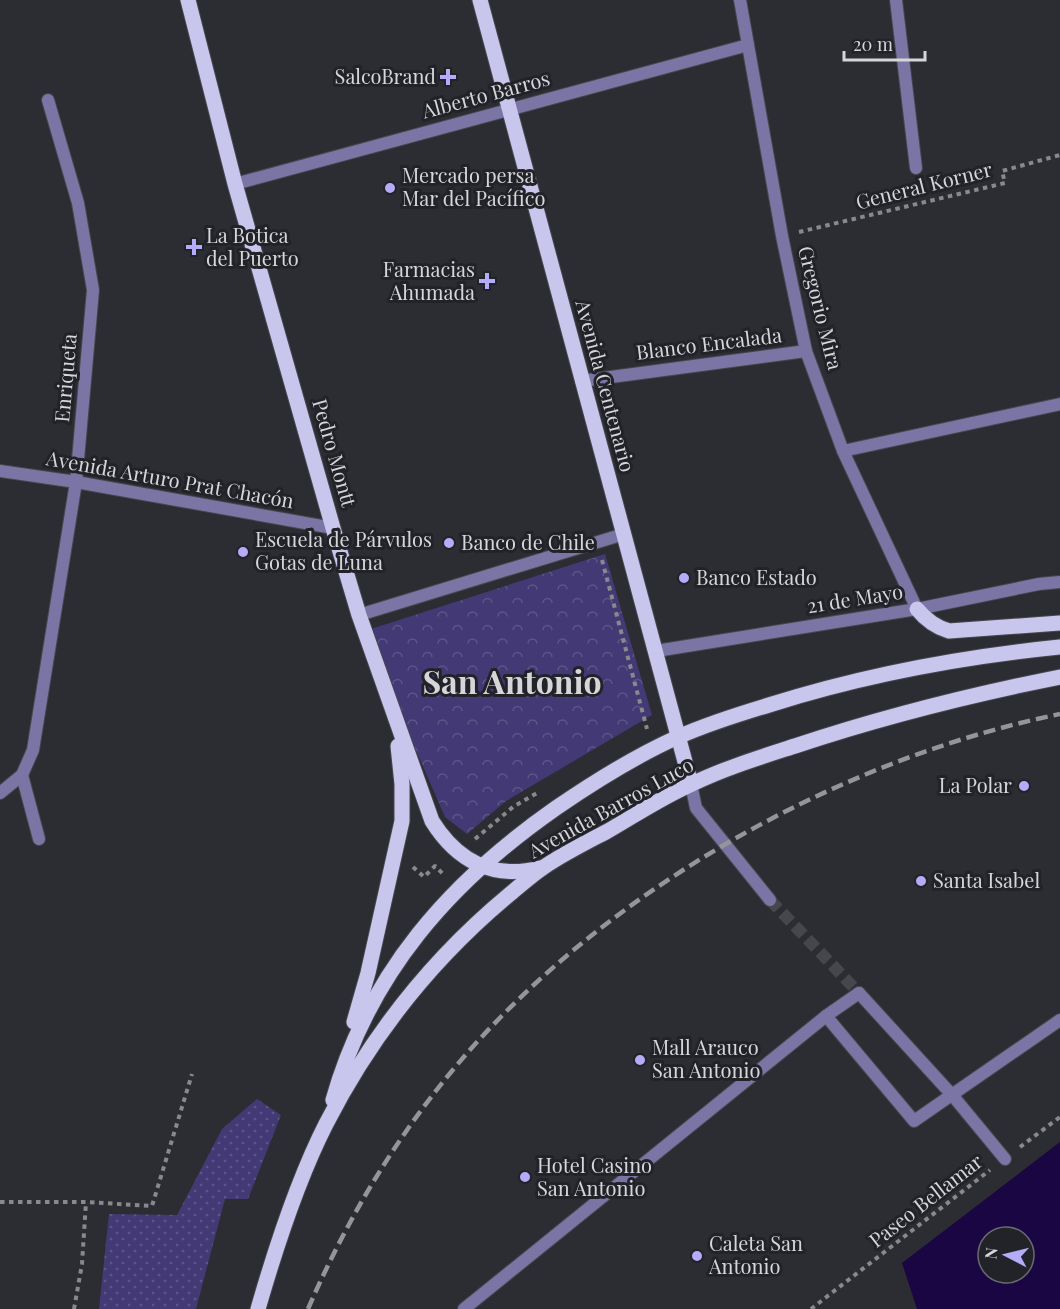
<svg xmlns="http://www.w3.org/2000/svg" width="1060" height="1309" viewBox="0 0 1060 1309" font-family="'Playfair Display',serif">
<defs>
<pattern id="grass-dots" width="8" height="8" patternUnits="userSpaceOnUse" patternTransform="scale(1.5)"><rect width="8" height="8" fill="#433975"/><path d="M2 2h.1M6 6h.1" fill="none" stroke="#5d5588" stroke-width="1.8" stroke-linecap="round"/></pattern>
<pattern id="park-crowns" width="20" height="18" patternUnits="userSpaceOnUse" patternTransform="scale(1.5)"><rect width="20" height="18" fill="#433975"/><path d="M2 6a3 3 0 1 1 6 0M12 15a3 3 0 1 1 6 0" fill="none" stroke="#5d5588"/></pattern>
</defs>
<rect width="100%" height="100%" fill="#2c2c33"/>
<path fill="url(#grass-dots)" d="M257,1099l24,16 -33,84h-23l-29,110h-97l10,-95 68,1 45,-86z"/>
<path fill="url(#park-crowns)" d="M605,554l47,161 -146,86 -39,33 -22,-17 -53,-122 -21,-66z"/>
<path fill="#190642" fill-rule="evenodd" d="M1060,1142v167h-143l-15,-46zM988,1237h36v36h-36z"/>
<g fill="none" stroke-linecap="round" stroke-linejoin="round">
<path stroke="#46464c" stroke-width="12" stroke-dasharray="12 6" stroke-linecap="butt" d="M770,900l89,93"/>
<defs>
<g id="service">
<path d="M22,775l17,64"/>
<path d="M464,1309l362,-293 33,-23"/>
</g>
<g id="pedestrian">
<path d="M691,784l5,24 74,92"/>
<path d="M859,993l94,103 52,63"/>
</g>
<g id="minor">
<path d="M896,0l20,168"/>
<path d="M581,381l225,-30"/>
<path d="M359,615l265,-81"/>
<path d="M0,793l22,-18 11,-25 43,-268 17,-192 -15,-87 -30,-103"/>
<path d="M826,1016l88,105 146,-101"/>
</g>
<g id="tertiary">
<path d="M740,0l42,236 24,115 37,100 74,158"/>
<path d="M235,184l513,-139"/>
<path d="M843,451l217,-47"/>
<path d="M0,471l76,11 257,46"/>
<path d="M656,651l261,-42 122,-25 21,-2"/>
</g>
<g id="primary">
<path d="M188,0l47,184 98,344 26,87 73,206c25,40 61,59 108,47"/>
<path d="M480,0l211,784"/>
<path d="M917,609c9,11 18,18 32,22l111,-8"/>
<path d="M354,1022l14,-49 34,-152v-37l-4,-38"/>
<path d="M333,1100c36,-127 117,-218 223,-292 38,-26 79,-52 122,-71 29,-13 61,-23 91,-32 95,-30 192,-48 291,-58"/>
<path d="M258,1309c17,-59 40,-130 68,-185 45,-88 108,-167 184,-230 11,-9 22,-19 34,-27 19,-13 41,-24 62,-35 28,-16 56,-35 86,-48 33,-16 69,-27 103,-38 87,-29 175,-51 265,-69"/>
</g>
</defs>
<use href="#service" stroke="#47474e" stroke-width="14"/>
<use href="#pedestrian" stroke="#47474e" stroke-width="14"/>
<use href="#minor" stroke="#47474e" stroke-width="14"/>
<use href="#tertiary" stroke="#47474e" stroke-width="14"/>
<use href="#primary" stroke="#47474e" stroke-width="17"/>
<g stroke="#88888d" stroke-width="4" stroke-dasharray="4.5 4.5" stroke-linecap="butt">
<path d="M799,232l206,-49 -3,-12 58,-16"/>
<path d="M602,560l45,169"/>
<path d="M475,839l38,-32 24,-14"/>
<path d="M413,867l11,10 11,-11 9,9"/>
<path d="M1020,1147l40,-30"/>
<path d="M0,1202h86l66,4 40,-132"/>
<path d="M74,1309l8,-45 4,-62"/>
<path d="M811,1309l179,-139"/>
</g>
<use href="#service" stroke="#7a75a5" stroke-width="12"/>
<use href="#pedestrian" stroke="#7a75a5" stroke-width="12"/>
<use href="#minor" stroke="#7a75a5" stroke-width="12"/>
<use href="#tertiary" stroke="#7a75a5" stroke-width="12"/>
<use href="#primary" stroke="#c9c6ee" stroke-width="15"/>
<path stroke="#949499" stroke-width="4.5" stroke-dasharray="12 6" stroke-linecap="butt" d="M308,1309c45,-104 106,-202 185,-284 145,-152 361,-269 567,-311"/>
</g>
<g fill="#b4acf9" stroke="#222229" stroke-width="2">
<path d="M445 68h6v6h6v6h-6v6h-6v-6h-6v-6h6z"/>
<circle cx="390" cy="188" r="6"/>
<path d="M191 238h6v6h6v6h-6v6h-6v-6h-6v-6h6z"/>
<path d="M484 272h6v6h6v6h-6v6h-6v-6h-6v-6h6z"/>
<circle cx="449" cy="543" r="6"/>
<circle cx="243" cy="552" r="6"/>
<circle cx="684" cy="578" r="6"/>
<circle cx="1024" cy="786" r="6"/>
<circle cx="921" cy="881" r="6"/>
<circle cx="640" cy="1060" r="6"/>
<circle cx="525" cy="1177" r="6"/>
<circle cx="697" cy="1256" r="6"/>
</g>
<g text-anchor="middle" stroke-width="6" stroke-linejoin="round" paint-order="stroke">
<g font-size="20" fill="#d6d6da" stroke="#222229" text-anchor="start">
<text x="436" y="84" text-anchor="end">SalcoBrand</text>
<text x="402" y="183">Mercado persa<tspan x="402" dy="23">Mar del Pacífico</tspan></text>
<text x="206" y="243">La Botica<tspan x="206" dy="23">del Puerto</tspan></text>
<text x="475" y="277" text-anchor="end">Farmacias<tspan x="475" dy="23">Ahumada</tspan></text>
<text x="255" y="547">Escuela de Párvulos<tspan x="255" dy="23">Gotas de Luna</tspan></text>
<text x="461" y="550">Banco de Chile</text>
<text x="696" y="585">Banco Estado</text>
<text x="1012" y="793" text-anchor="end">La Polar</text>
<text x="933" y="888">Santa Isabel</text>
<text x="652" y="1055">Mall Arauco<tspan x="652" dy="23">San Antonio</tspan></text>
<text x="537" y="1173">Hotel Casino<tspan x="537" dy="23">San Antonio</tspan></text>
<text x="709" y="1251">Caleta San<tspan x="709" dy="23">Antonio</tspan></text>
</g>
<g font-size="20" fill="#d6d6da" stroke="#222229">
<text transform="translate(486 95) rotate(-15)" y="7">Alberto Barros</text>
<text transform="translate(924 186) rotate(-14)" y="7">General Korner</text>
<text transform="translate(820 308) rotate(76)" y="7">Gregorio Mira</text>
<text transform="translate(709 344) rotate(-7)" y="7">Blanco Encalada</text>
<text transform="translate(66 378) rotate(-85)" y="7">Enriqueta</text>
<text transform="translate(605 386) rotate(75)" y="7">Avenida Centenario</text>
<text transform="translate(334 453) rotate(74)" y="7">Pedro Montt</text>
<text transform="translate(170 480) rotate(10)" y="7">Avenida Arturo Prat Chacón</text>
<text transform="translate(855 599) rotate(-9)" y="7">21 de Mayo</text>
<text transform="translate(611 808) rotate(-29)" y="7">Avenida Barros Luco</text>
<text transform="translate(926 1201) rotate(-38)" y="7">Paseo Bellamar</text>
</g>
<g font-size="32" font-weight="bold" fill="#d6d6da" stroke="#222229">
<text x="512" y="694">San Antonio</text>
</g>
</g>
<g transform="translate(1006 1255) rotate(277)"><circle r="28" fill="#222229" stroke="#6a6a70" stroke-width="1.5"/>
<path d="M0-4.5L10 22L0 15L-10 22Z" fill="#b4acf9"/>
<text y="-9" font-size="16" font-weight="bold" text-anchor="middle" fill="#d6d6da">N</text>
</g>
<path d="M844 51v9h81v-9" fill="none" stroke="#d6d6da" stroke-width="3"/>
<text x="853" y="51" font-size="18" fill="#d6d6da" stroke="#222229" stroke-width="4.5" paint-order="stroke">20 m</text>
</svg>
